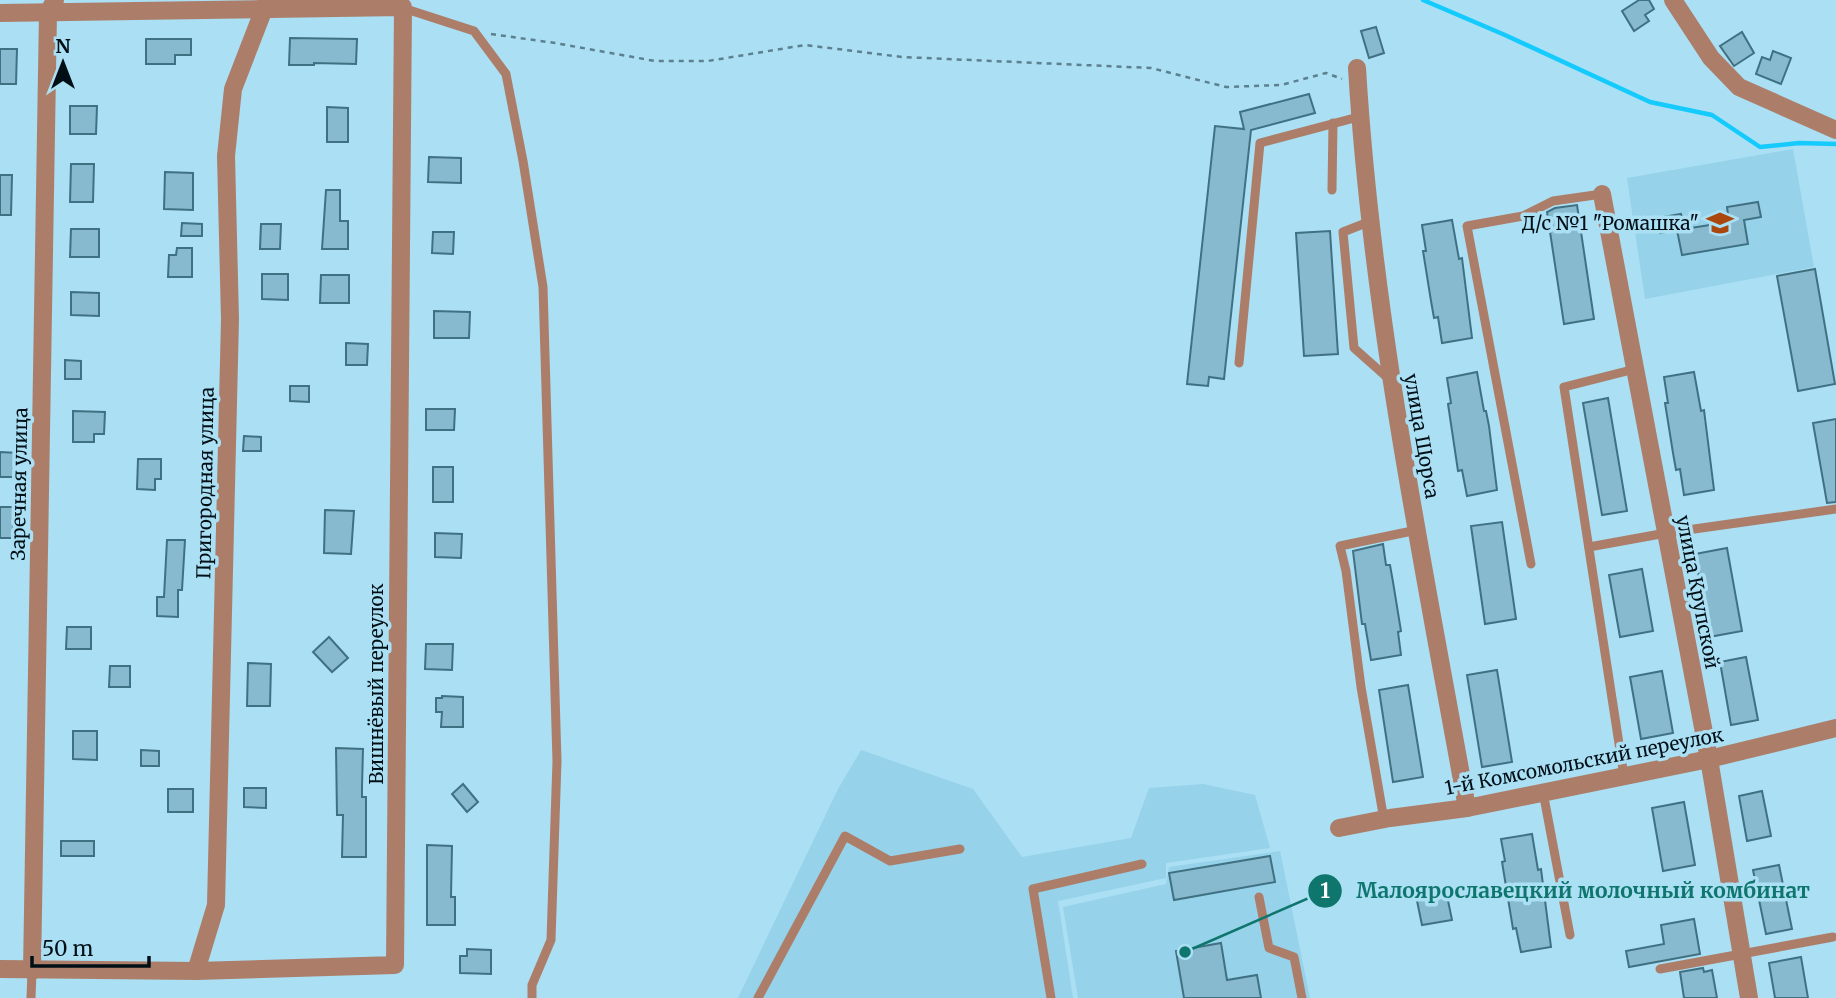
<svg xmlns="http://www.w3.org/2000/svg" width="1836" height="998" viewBox="0 0 1836 998" font-family="Merriweather,serif">
<rect width="100%" height="100%" fill="#abdff4"/>
<g fill="#96d2ea">
<path d="M1793,149l21,118 -169,32 -18,-121z"/>
<path d="M861,750l112,39 49,68 109,-19 18,-50 54,-4 52,11 15,53 -104,15v15l-108,23 15,97h-335l100,-209z"/>
<path d="M1280,851l30,147h-232l-15,-91 103,-23 3,-17z"/>
</g>
<g fill="none" stroke-linecap="round" stroke-linejoin="round">
<path stroke="#15cafd" stroke-width="4.5" d="M1423,0l82,35 145,67 62,13 48,32 39,-4 37,1"/>
</g>
<g fill="#87bace" stroke="#407183" stroke-width="2">
<path d="M1639,0h10l5,9 -9,6 4,6 -15,10 -12,-20z"/>
<path d="M1376,27l8,26 -15,5 -8,-27z"/>
<path d="M1742,32l12,21 -20,13 -14,-20z"/>
<path d="M290,38l67,1 -1,25 -42,-1v2h-25z"/>
<path d="M146,39h45v16h-16v9h-29z"/>
<path d="M0,49h17l-1,35h-16z"/>
<path d="M1773,51l18,7 -10,26 -25,-10 6,-17 8,3z"/>
<path d="M1309,94l6,19 -64,17 -27,249 -15,-2 -1,9 -21,-2 28,-258 29,3 -4,-17z"/>
<path d="M70,106h27l-1,28h-26z"/>
<path d="M327,107l21,1v34h-21z"/>
<path d="M429,157l32,1v25l-33,-1z"/>
<path d="M71,164h23l-1,38h-23z"/>
<path d="M165,172l28,1v37l-29,-1z"/>
<path d="M0,175h12l-1,40h-11z"/>
<path d="M326,190h14v31h8v28h-26z"/>
<path d="M1758,202l3,15 -17,3 4,24 -66,11 -5,-25 -17,3 -3,-15 24,-4 3,15 -6,1 51,-8 -2,-15z"/>
<path d="M1577,205l17,114 -30,5 -17,-112 8,-4z"/>
<path d="M1452,220l7,39 3,-1 10,80 -30,5 -4,-26 -4,1 -3,-17 -8,-50h3l-4,-26z"/>
<path d="M182,223l20,1v12h-21z"/>
<path d="M261,224h20l-1,25h-20z"/>
<path d="M71,229h28v28h-29z"/>
<path d="M1330,231l8,123 -34,2 -8,-123z"/>
<path d="M433,232h21l-1,22 -21,-1z"/>
<path d="M177,248h15v29h-24l1,-22h7z"/>
<path d="M1815,269l20,115 -37,7 -21,-115z"/>
<path d="M262,274h26v26l-26,-1z"/>
<path d="M321,275h28v28h-29z"/>
<path d="M71,292l28,1v23l-28,-1z"/>
<path d="M434,311l36,1 -1,26h-35z"/>
<path d="M346,343l22,1 -1,21h-21z"/>
<path d="M65,360l16,1v18h-16z"/>
<path d="M1477,372l7,39h2l3,15 8,64 -30,6 -5,-26 -4,1 -10,-67 3,-1 -4,-25z"/>
<path d="M1694,372l7,39 3,-1 10,80 -30,5 -4,-26 -4,1 -3,-17 -8,-50h3l-4,-26z"/>
<path d="M290,386h19v16l-19,-1z"/>
<path d="M1608,398l19,113 -25,4 -19,-112z"/>
<path d="M426,409h29l-1,21h-28z"/>
<path d="M73,411l32,1 -1,22h-10v8h-21z"/>
<path d="M1836,419v83l-9,1 -14,-80z"/>
<path d="M244,436l17,1v14h-18z"/>
<path d="M0,452l18,1 -1,24h-17z"/>
<path d="M138,459h23v20h-6v11l-18,-1z"/>
<rect x="433" y="467" width="20" height="35"/>
<path d="M0,507h14l-1,31h-13z"/>
<path d="M325,510l29,1 -3,43 -27,-1z"/>
<path d="M1502,522l14,97 -31,5 -14,-98z"/>
<path d="M435,533l27,1 -1,24 -26,-1z"/>
<path d="M167,540h18l-3,50h-4v27l-21,-1v-19h7z"/>
<path d="M1383,544l3,21h4l3,17 8,49 -3,1 3,23 -30,5 -6,-36h-3l-9,-73z"/>
<path d="M1727,548l15,83 -33,6 -14,-83z"/>
<path d="M1642,569l11,62 -33,6 -11,-62z"/>
<path d="M67,627h24v22h-25z"/>
<path d="M329,637l19,21 -16,14 -19,-20z"/>
<path d="M426,644h27l-1,26 -27,-1z"/>
<path d="M1746,657l12,63 -27,5 -11,-63z"/>
<path d="M248,663l23,1 -1,42h-23z"/>
<path d="M110,666h20v21h-21z"/>
<path d="M1497,670l15,92 -30,5 -15,-92z"/>
<path d="M1662,671l11,62 -32,6 -11,-62z"/>
<path d="M1408,685l15,92 -30,5 -14,-92z"/>
<path d="M442,696l21,1v30h-22l1,-15h-6v-14h6z"/>
<path d="M73,731h24v29l-24,-1z"/>
<path d="M336,748l27,1 -1,38v10h4v60h-24l1,-42h-6z"/>
<path d="M141,750l18,1v15h-18z"/>
<path d="M463,784l15,18 -11,10 -15,-18z"/>
<path d="M244,788h22v20l-22,-1z"/>
<rect x="168" y="789" width="25" height="23"/>
<path d="M1762,791l9,45 -24,5 -8,-45z"/>
<path d="M1684,802l11,63 -32,6 -11,-63z"/>
<path d="M1532,834l6,36 3,-1 10,78 -30,5 -5,-24 -3,1 -11,-67 3,-1 -4,-22z"/>
<rect x="61" y="841" width="33" height="15"/>
<path d="M427,845l25,1 -1,51h4v28h-28z"/>
<path d="M1270,856l5,26 -101,18 -5,-27z"/>
<path d="M1779,865l13,64 -26,5 -13,-64z"/>
<path d="M1445,886l7,34 -30,5 -7,-34z"/>
<path d="M1694,919l6,35 -71,13 -3,-16 38,-7 -3,-19z"/>
<path d="M1221,943l6,37 30,-5 4,23h-77l-8,-47z"/>
<path d="M467,949l24,1v24l-31,-1v-17h7z"/>
<path d="M1801,957l7,41h-33l-6,-35z"/>
<path d="M1703,968l1,4 8,-2 5,28h-33l-4,-26z"/>
</g>
<g fill="none" stroke-linecap="round" stroke-linejoin="round">
<path stroke="#5d808f" stroke-width="2.5" stroke-dasharray="5 5" stroke-linecap="butt" d="M491,34l64,9 100,18h53l97,-16 97,12 249,11 75,19 55,-2 45,-12 16,6"/>
<g stroke="#ac7e69" stroke-width="9">
<path d="M403,8l71,23 32,43 17,87 20,126 14,474 -6,179 -19,45v13"/>
<path d="M1332,190l1,-67"/>
<path d="M1371,221l-28,11 11,116 36,32"/>
<path d="M1239,363l21,-220 102,-27"/>
<path d="M1589,547l77,-14 170,-24"/>
<path d="M1531,564l-64,-338 56,-10 30,-15 49,-7"/>
<path d="M1624,776l-60,-389 71,-18"/>
<path d="M1543,792l27,143"/>
<path d="M1384,820l-23,-133 -15,-116 -6,-25 77,-16"/>
<path d="M1259,897l10,51 25,9 8,41"/>
<path d="M1660,969l173,-32"/>
<path d="M31,998l1,-27"/>
<path d="M758,998l87,-162 45,25 70,-12"/>
<path d="M1051,998l-18,-109 109,-25"/>
</g>
<g stroke="#ac7e69" stroke-width="18">
<path d="M1673,0l38,58 28,29 97,43"/>
<path d="M0,13l403,-6 -8,958 -199,6 -196,-2"/>
<path d="M1357,68c15,250 66,494 110,740"/>
<path d="M1602,194l107,565 40,239"/>
<path d="M1339,828l51,-10 77,-10 242,-49 127,-31"/>
<path d="M32,971l16,-958 7,-13"/>
<path d="M196,971l20,-66 14,-586 -4,-163 7,-67 34,-88"/>
</g>
</g>
<defs>
<symbol id="school-bare" viewBox="-9 -9 18 18"><path d="M0-5L7-2L0 1L-7-2ZM-4 1L0 2.5L4 1V4Q0 6-4 4Z" fill="#aa470c" stroke="#abdff4" stroke-width="2.5" paint-order="stroke"/></symbol>
</defs>
<g fill-rule="evenodd">
<use href="#school-bare" x="1701" y="204" width="38" height="38"/>
</g>
<g text-anchor="middle" stroke-width="7" stroke-linejoin="round" paint-order="stroke">
<g font-size="19" fill="#000f16" stroke="#abdff4" text-anchor="end">
<text x="1699" y="230">Д/с №1 "Ромашка"</text>
</g>
<g font-size="19" fill="#000f16" stroke="#abdff4">
<text transform="translate(1422 436) rotate(80)" y="7">улица Щорса</text>
<text transform="translate(205 483) rotate(-89)" y="7">Пригородная улица</text>
<text transform="translate(19 484) rotate(-89)" y="7">Заречная улица</text>
<text transform="translate(1698 592) rotate(79)" y="7">улица Крупской</text>
<text transform="translate(376 684) rotate(-90)" y="7">Вишнёвый переулок</text>
<text transform="translate(1584 761) rotate(-11)" y="7">1-й Комсомольский переулок</text>
</g>
</g>
<path fill="none" stroke="#0f766e" stroke-width="2.5" d="M1185 952L1325 891"/>
<g fill="#0f766e" stroke="#abdff4" stroke-width="2.5">
<circle cx="1185" cy="952" r="7"/>
<circle cx="1325" cy="891" r="18"/>
</g>
<g font-size="21" text-anchor="middle" font-weight="bold" fill="#fff">
<text x="1325" y="898">1</text>
</g>
<g font-size="21" text-anchor="middle" font-weight="bold" fill="#0f766e" stroke="#abdff4" stroke-width="7" stroke-linejoin="round" paint-order="stroke">
<text x="1583" y="898">Малоярославецкий молочный комбинат</text>
</g>
<g transform="translate(63 63)" stroke="#abdff4" stroke-width="5" paint-order="stroke">
<path d="M0-5L12 26L0 18L-12 26Z" fill="#000f16"/>
<text y="-10" font-size="19" font-weight="bold" text-anchor="middle" fill="#000f16">N</text>
</g>
<path d="M32 956v10h117v-10" fill="none" stroke="#000f16" stroke-width="3.5"/>
<text x="42" y="956" font-size="21" fill="#000f16" stroke="#abdff4" stroke-width="5" paint-order="stroke">50 m</text>
</svg>
